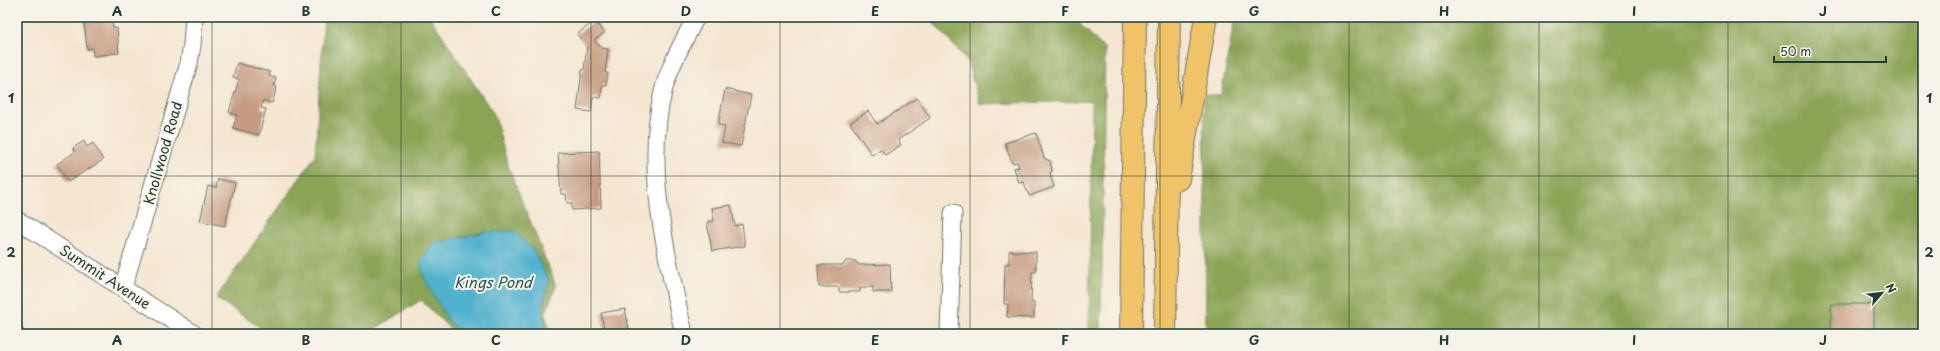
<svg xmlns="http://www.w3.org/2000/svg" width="1940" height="351" viewBox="0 0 1940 351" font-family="'Playpen Sans',sans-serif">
<rect width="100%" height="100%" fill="#f7f3e8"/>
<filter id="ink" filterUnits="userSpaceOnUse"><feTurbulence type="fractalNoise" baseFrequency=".025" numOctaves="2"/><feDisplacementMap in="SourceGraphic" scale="8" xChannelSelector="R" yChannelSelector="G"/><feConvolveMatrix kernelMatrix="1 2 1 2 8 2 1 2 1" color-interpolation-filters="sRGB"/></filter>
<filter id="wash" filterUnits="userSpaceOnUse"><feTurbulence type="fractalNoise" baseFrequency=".012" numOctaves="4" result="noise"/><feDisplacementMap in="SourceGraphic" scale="16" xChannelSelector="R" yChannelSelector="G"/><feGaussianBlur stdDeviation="0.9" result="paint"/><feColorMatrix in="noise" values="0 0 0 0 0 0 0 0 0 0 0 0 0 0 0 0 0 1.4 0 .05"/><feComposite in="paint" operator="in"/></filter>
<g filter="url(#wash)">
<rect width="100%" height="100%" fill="#f5e6d1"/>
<g fill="#8aa456" stroke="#547045">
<path d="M324,17h106l65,99 12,47 49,123 -11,29 7,19h-97l-34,-34 -54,34h-97l-54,-36 99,-142z"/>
<path d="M928,17h145l32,32 -4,285h-12l3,-233 -112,3 -13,-44z"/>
<path d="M1235,17h688v317h-717l-2,-239h17z"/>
</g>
<path fill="#4fb1ce" stroke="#377781" d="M514,231l20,20 15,30 -7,28 6,25h-85l-14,-12 -24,-42 -5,-18 13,-19 53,-11z"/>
<g id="blocks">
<g fill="#c69b80">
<path d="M91,17h21l1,11h4l2,25 -26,3 -1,-8 -5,1 -3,-28 8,-1z"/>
<path d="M595,21l9,12 -10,7 7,8 7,1 -3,24h3l-2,12h-4l-1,13 -8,-1 -2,15 -14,-2 5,-40h2l3,-23 -10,-13z"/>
<path d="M237,63l33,9 -1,4 7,2 -2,8 3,1 -5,16 -9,-3 -2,8 5,1 -7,26 -26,-7 4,-13 -8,-3 10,-33 -6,-2z"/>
<path d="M725,89l26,6 -10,51 -19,-3 3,-17 -7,-1z"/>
<path d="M917,98l13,20 -32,22 3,5 -16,10 -4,-6 -9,6 -22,-32 18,-12 9,13z"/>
<path d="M1036,133l8,25 6,3 2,9 -2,4 4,13 -25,9 -5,-14 -5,1 -5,-15 5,-1 -2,-5 -5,1 -7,-20z"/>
<path d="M84,141l3,6 6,-4 10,17 -35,22 -11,-18 18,-12 -2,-4z"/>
<path d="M599,151l2,57 -29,2v-7h-5l-1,-9h-5l-3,-41z"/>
<path d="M218,179l17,4 -10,43 -25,-5 8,-35 8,2z"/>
<path d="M731,205l4,21 7,-2 3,22 -33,5 -5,-29 7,-1 -2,-13z"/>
<path d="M1009,251l27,1v20h-4l-1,30h3v16l-27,-1 1,-13h-4l1,-40h4z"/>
<path d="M846,261h9l4,4 31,-1 1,28h-18v-5h-13v5h-21v-5h-20l-1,-22h25z"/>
<rect x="1831" y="304" width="43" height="30"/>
<path d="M625,309l5,25h-25l-4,-21z"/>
<path d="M17,322l7,8 -6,4h-1z"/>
</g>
</g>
</g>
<g filter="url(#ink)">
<use href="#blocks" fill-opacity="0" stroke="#6a786b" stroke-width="1"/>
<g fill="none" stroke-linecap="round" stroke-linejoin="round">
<defs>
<g id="minor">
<path d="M17,220l177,114"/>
<path d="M123,288l66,-225 3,-18 2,-28"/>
<path d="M684,334c-17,-76 -40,-165 -21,-242 6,-26 21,-51 33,-75"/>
<path d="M949,334l4,-121"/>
</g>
<g id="highway">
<path d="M1178,179l28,-162"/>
<path d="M1131,334l4,-317"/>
<path d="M1165,334l4,-317"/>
</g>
</defs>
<use href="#minor" stroke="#6a786b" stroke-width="19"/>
<use href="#highway" stroke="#6a786b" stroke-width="24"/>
<use href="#minor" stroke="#fff" stroke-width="17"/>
<use href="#highway" stroke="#f1c369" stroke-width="22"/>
</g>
</g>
<path fill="none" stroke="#1f3d34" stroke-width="1" stroke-opacity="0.55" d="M212,17v317M401,17v317M591,17v317M780,17v317M970,17v317M1160,17v317M1349,17v317M1539,17v317M1728,17v317M17,176h1906"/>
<g text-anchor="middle" stroke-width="4" stroke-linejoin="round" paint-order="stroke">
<g font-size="14" fill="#1f3d34" stroke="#f7f3e8">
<text transform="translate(163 153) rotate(-74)" y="5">Knollwood Road</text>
<text transform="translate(105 277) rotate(33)" y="5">Summit Avenue</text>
</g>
<g font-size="15" font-style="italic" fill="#2b5a5a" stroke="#f7f3e8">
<text x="493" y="288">Kings Pond</text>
</g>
</g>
<rect width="1940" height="351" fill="none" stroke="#f7f3e8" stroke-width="44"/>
<g transform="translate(1882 293) rotate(62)" stroke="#f7f3e8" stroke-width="3" paint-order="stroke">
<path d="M0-3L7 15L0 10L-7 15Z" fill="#1f3d34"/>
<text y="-6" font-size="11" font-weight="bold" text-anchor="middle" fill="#1f3d34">N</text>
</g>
<path d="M1774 56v6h112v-6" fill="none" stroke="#1f3d34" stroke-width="2"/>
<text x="1780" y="56" font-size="12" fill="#1f3d34" stroke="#f7f3e8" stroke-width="3" paint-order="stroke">50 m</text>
<rect x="22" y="22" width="1896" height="307" fill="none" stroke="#1f3d34" stroke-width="1.5"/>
<g font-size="13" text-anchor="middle" font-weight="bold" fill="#1f3d34">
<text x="117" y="16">A</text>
<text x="306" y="16">B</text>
<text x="496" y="16">C</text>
<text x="686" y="16">D</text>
<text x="875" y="16">E</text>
<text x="1065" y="16">F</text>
<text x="1254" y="16">G</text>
<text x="1444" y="16">H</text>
<text x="1634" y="16">I</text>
<text x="1823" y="16">J</text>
<text x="11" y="103">1</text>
<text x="1929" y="103">1</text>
<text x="11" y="257">2</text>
<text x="1929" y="257">2</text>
<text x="117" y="345">A</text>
<text x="306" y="345">B</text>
<text x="496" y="345">C</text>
<text x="686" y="345">D</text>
<text x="875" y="345">E</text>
<text x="1065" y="345">F</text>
<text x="1254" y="345">G</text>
<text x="1444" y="345">H</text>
<text x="1634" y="345">I</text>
<text x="1823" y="345">J</text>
</g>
</svg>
